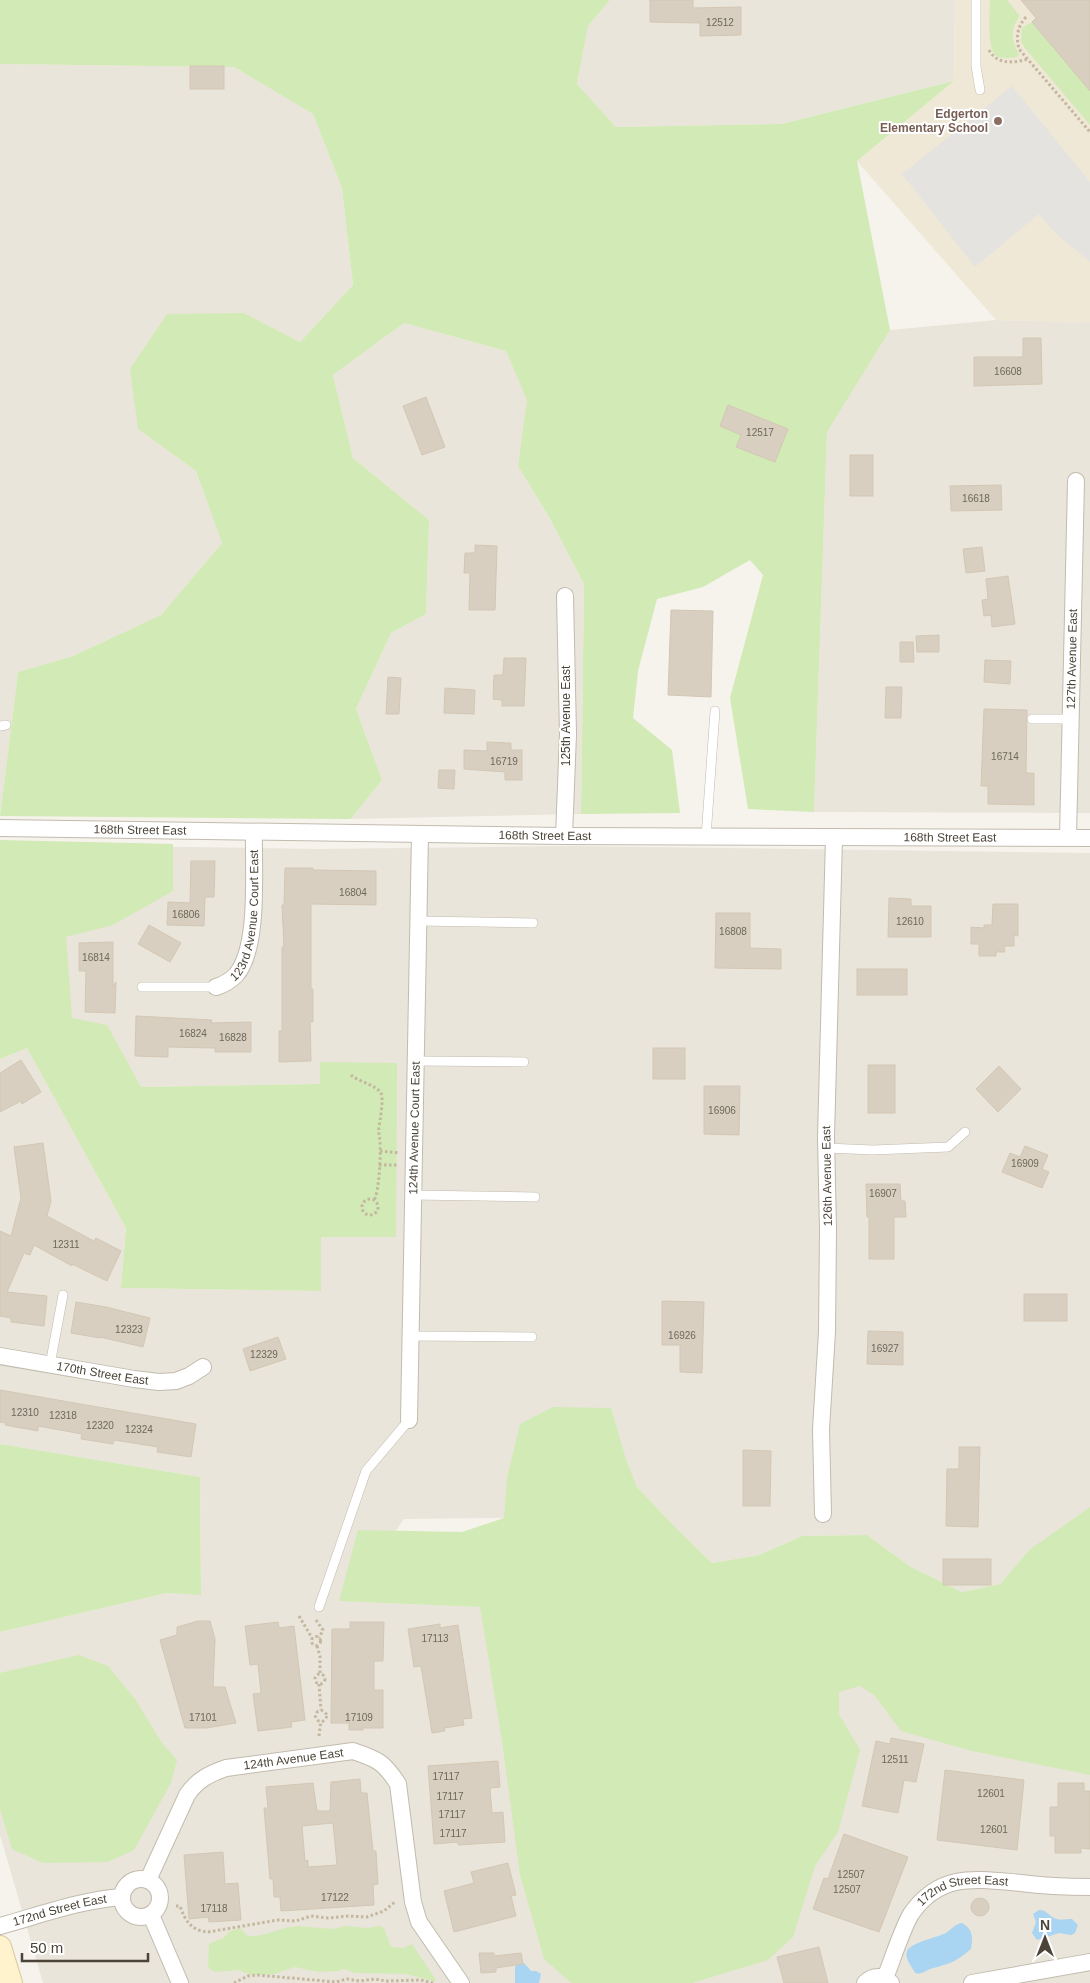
<svg xmlns="http://www.w3.org/2000/svg" width="1090" height="1983" viewBox="0 0 1090 1983" font-family="Helvetica,sans-serif">
<rect width="100%" height="100%" fill="#f6f3ec"/>
<g fill="#eae5da">
<path d="M610,0h345l-1,81 -172,43 -166,3 -39,-43 11,-58z"/>
<path d="M0,64l234,3 79,47 29,74 11,97 -53,57 -56,-29 -105,116 57,42 26,72 -61,72 -88,41 -55,16 -18,144z"/>
<path d="M996,320l94,2v491l-276,-1 13,-381 63,-101z"/>
<path d="M404,323l102,28 22,49 -10,66 31,51 35,67 -3,230 -230,5 31,-39 -26,-71 35,-76 35,-19 3,-94 -76,-62 -20,-83z"/>
<path d="M59,845l260,4 252,-3 519,7v705l-61,-8 -29,34 -38,8 -51,-25 -44,-32 -65,1 -43,19 -47,8 -34,-33 -41,-43 -12,-31 -45,61 -176,2 -57,82 133,6 342,82 67,-25 201,66v253h-1047l-43,-148v-203l167,-39 34,1 -1,-117 -200,-33v-385l27,-11 99,180 -5,60 200,3 -1,-207 -179,3 -86,-2z"/>
</g>
<path fill="#efe8d6" d="M955,0h135v322l-94,-2 -139,-159 97,-80z"/>
<g fill="#d2eab5">
<path d="M0,0h610l-22,26 -11,58 39,43 166,-3 172,-43 -97,80 33,169 -63,102 -13,380 -66,-3 -18,-111 33,-123 -13,-15 -47,27 -46,12 -19,72 -5,47 39,32 8,63 -99,1 3,-230 -35,-67 -31,-51 9,-66 -21,-49 -102,-28 -71,52 20,83 76,62 -3,94 -35,19 -35,76 26,71 -31,39 -351,-3 18,-144 55,-16 88,-41 61,-72 -26,-72 -58,-42 -8,-60 37,-55 77,-1 56,29 53,-57 -11,-97 -29,-74 -79,-47 -234,-3z"/>
<path d="M990,0h17l13,16c-10,12 -9,25 -1,38l-2,3c-5,1 -14,2 -19,0 -12,-5 -8,-45 -8,-57z"/>
<path d="M1032,22l58,69v34l-66,-78 -3,-6 1,-13z"/>
<path d="M0,840l173,4v47l-60,34 -47,12 6,81 35,7 34,62 179,-3v-22l77,1 -1,174h-75v54l-200,-3 5,-60 -99,-180 -27,11z"/>
<path d="M553,1407l58,1 14,48 12,31 41,43 34,33 47,-8 43,-19 65,-1 44,32 51,25 38,-8 29,-34 61,-43v268l-118,-24 -71,-20 -26,-35 -15,-10 -21,6v22l21,36 -22,82 -23,34 -22,71 -25,23 -76,23h-121l-27,-24 -24,-84 -18,-134 -22,-134 -141,-6 19,-71 104,2 42,-14 3,-40 13,-54z"/>
<path d="M0,1444l200,33 1,118 -34,-2 -167,39z"/>
<path d="M79,1655l29,11 27,33 27,44 15,17 -6,23 -37,67 -26,12 -65,1 -31,-14 -12,-40v-136z"/>
<path d="M297,1926l36,3 12,-3 22,2 13,-2 4,2 7,19 12,1 9,-4 24,36 -3,1 -26,-7 -52,-1 -11,-4 -6,2 -19,1 -24,-5 -21,7 -23,1 -12,-5 -23,2 -5,-2 -3,-4 1,-22c7,-5 16,-3 19,-12l12,-4 8,8c18,1 32,-9 49,-10z"/>
</g>
<path fill="#e5e3e0" d="M1012,86l78,96v80l-35,-29 -16,-19 -64,53 -73,-93z"/>
<g fill="#a9d4f2">
<path d="M1039,1910c8,0 9,5 15,8 5,3 12,1 18,1l6,6 -3,8 -4,2 -12,-2 -22,7 -5,-7 4,-11 -3,-8z"/>
<path d="M962,1923c11,6 11,14 9,26 -17,14 -20,14 -41,20 -6,2 -8,6 -15,4 -3,-6 -11,-15 -8,-22 5,-9 29,-13 39,-18 6,-4 9,-9 16,-10z"/>
<path d="M524,1963l7,8h5l5,3 -2,9h-24v-17z"/>
</g>
<g fill="#d8cfc1" stroke="#d3c7b4" fill-rule="evenodd">
<path d="M650,0h43v8l48,-1v28l-41,1v-13l-50,-1z"/>
<path d="M1021,0h69v91l-58,-69 4,-4z"/>
<rect x="190" y="66" width="34" height="23"/>
<path d="M1023,338h18l1,46 -68,2v-29h49z"/>
<path d="M426,397l19,50 -23,8 -19,-49z"/>
<path d="M728,405l60,24 -13,33 -39,-15 5,-12 -21,-9z"/>
<rect x="850" y="455" width="23" height="41"/>
<path d="M1001,485l1,25 -51,1 -1,-25z"/>
<path d="M475,545l22,1 -2,64h-26l1,-37h-6l1,-20h10z"/>
<path d="M982,547l3,24 -19,2 -3,-24z"/>
<path d="M1008,576l7,48 -23,3 -1,-12 -7,1 -2,-16 6,-1 -2,-20z"/>
<path d="M671,610l42,1 -2,86 -43,-2z"/>
<path d="M939,635v17h-22l-1,-16z"/>
<path d="M900,642h13l1,20h-14z"/>
<path d="M504,658h22l-2,48h-22v-6l-9,-1 1,-24h9z"/>
<path d="M985,660l26,1 -1,23 -26,-2z"/>
<path d="M388,677l13,1 -2,36h-13z"/>
<path d="M886,687h16l-1,31h-16z"/>
<path d="M445,688l30,2 -1,24 -30,-1z"/>
<path d="M984,709l43,1 -1,63h8v32l-46,-1v-18h-7z"/>
<path d="M487,742l24,1v7h11v30h-17v-8l-41,-3v-19l23,1z"/>
<path d="M439,770h16l-1,19 -16,-1z"/>
<path d="M191,861h24l-1,36h-9l-1,29 -37,-1 1,-23 22,1z"/>
<path d="M285,868h28v2l63,1v34l-65,-1v85h2v33h-3l1,39 -32,1v-31h3v-84h2l-2,-42h2z"/>
<path d="M889,898l22,1v7h20v31h-43z"/>
<path d="M993,904h25v32l-4,-1v11h-10l1,6h-9v4h-17v-12h-8v-17l13,1v-3h8z"/>
<path d="M716,913h34v35l31,1v20l-66,-1z"/>
<path d="M149,925l32,18 -11,19 -32,-18z"/>
<path d="M113,942v44l3,-4 -1,31 -30,-1 1,-41h-7v-28z"/>
<rect x="857" y="969" width="50" height="26"/>
<path d="M136,1016l76,4 -1,3 40,-1v30h-36v-4l-47,-1v10l-33,-1z"/>
<rect x="653" y="1048" width="32" height="31"/>
<path d="M21,1060l20,32 -19,12 -1,-3 -21,11v-39z"/>
<rect x="868" y="1065" width="27" height="48"/>
<path d="M999,1066l22,23 -23,23 -22,-23z"/>
<path d="M704,1086h36l-1,49 -35,-1z"/>
<path d="M43,1143l8,58 -4,15 47,25 2,-3 25,13 -14,30 -35,-17v2l-38,-21 -4,10 -6,-2 -17,39 40,4 -3,30 -33,-4v-4l-11,-2v-85l11,5 10,-38 -7,-51z"/>
<path d="M1025,1146l23,9 -6,14 7,3 -7,16 -40,-16 8,-19 10,4z"/>
<path d="M866,1184h34l1,17h4l1,16h-12v42h-25v-42h-2z"/>
<rect x="1024" y="1294" width="43" height="27"/>
<path d="M662,1301l42,1 -2,71 -22,-1v-27h-18z"/>
<path d="M76,1302l30,5 44,11 -7,29 -43,-10v1l-29,-5z"/>
<path d="M868,1331l35,1v33l-36,-1z"/>
<path d="M278,1337l8,22 -36,12 -7,-22z"/>
<path d="M0,1390l196,34 -5,33 -34,-5 1,-5 -44,-7 -1,4 -32,-5 1,-5 -44,-8v5l-33,-6 1,-2 -6,-1z"/>
<path d="M959,1447h21l-2,80 -32,-1 1,-57h12z"/>
<path d="M743,1450l28,1 -1,55h-27z"/>
<rect x="943" y="1559" width="48" height="26"/>
<path d="M198,1621h12l5,18 -2,48h12l11,36 -30,5h-21l-25,-88 17,-5v-8z"/>
<path d="M278,1622l1,6 15,-2 11,94 -14,2 1,5 -34,4 -5,-37 8,-1 -3,-29 -8,1 -5,-39z"/>
<path d="M350,1622h34l-1,39h-9v29h9v38h-20v2h-14v-7h-18l1,-94h18z"/>
<path d="M440,1624v4l18,-3 14,93 -9,1 1,6 -20,3 1,3 -13,2 -11,-67 -7,1 -6,-38z"/>
<path d="M891,1738l33,6 -8,38 -12,-2 -6,33 -36,-7 14,-65 14,3z"/>
<path d="M498,1761l2,26 -10,1 2,25 11,-1 2,30 -47,3v-3l-24,2 -6,-78z"/>
<path d="M945,1770l79,10 -7,70 -80,-10z"/>
<path d="M360,1779l1,14h6l6,58h3l2,33 -5,1 1,20 -93,6 -1,-14h-6l-1,-18h-3l-6,-71h4l-2,-21 47,-4 4,28h13l1,-29zM333,1823l4,42 -29,2v-7l-3,1 -3,-35z"/>
<path d="M1058,1783h26v8h6v58l-9,-1v5h-26v-17h-5v-29h8z"/>
<path d="M844,1834l64,23 -29,75 -66,-23 11,-31 4,1z"/>
<path d="M223,1852l2,32 13,-1 3,37 -32,2 -1,-5 -19,2 -5,-64z"/>
<path d="M508,1863l8,32 -5,1 5,20 -62,16 -10,-41 30,-8 -3,-11z"/>
<circle cx="980" cy="1907" r="9"/>
<path d="M819,1947l9,36h-44l-7,-26z"/>
<path d="M479,1953h15v3l27,-3 2,11 -27,4v4l-15,1z"/>
</g>
<g fill="none" stroke-linecap="round" stroke-linejoin="round">
<defs>
<g id="service">
<path d="M976,0v66l4,24"/>
<path d="M1032,719h38"/>
<path d="M0,726l6,-1"/>
<path d="M706,837l9,-126"/>
<path d="M418,921l115,2"/>
<path d="M142,987h74"/>
<path d="M416,1061l108,1"/>
<path d="M826,1148l47,2 75,-3 17,-15"/>
<path d="M413,1195l122,2"/>
<path d="M411,1336l121,1"/>
<path d="M50,1365l13,-70"/>
<path d="M319,1607l47,-136 43,-51"/>
</g>
<g id="minor">
<path id="s1" d="M0,828l564,8 526,2"/>
<path d="M564,836l4,-102 -3,-138"/>
<path id="s2" d="M1068,838l8,-357"/>
<path id="s3" d="M216,987c7,-2 15,-7 20,-12 24,-28 17,-107 18,-143"/>
<path id="s4" d="M0,1356l134,23 25,3 17,-1 13,-5 14,-9"/>
<path id="s5" d="M409,1420l11,-586"/>
<path d="M823,1514l-2,-85 6,-97 1,-102 -2,-93 8,-300"/>
<circle cx="141" cy="1898" r="19"/>
<path id="s6" d="M148,1880l39,-85c10,-15 22,-21 39,-27l127,-17c24,8 31,11 45,33l15,118 6,20 42,61"/>
<path d="M151,1915l29,68"/>
<path id="s7" d="M0,1926c40,-11 81,-26 122,-29"/>
<path id="s8" d="M885,1978c7,-17 17,-49 26,-64 29,-42 65,-35 110,-31 23,3 46,4 69,4"/>
<path d="M865,1983c8,-8 18,-8 26,0"/>
<path d="M972,1983l118,-21"/>
</g>
<path id="secondary" d="M0,1947l11,36"/>
</defs>
<use href="#service" stroke="#c2bbae" stroke-width="10"/>
<use href="#minor" stroke="#c2bbae" stroke-width="18"/>
<use href="#secondary" stroke="#d6c79b" stroke-width="24"/>
<g stroke="#c4b79f" stroke-width="3" stroke-dasharray="2.5 2.5" stroke-linecap="butt">
<path d="M1026,17c-9,10 -10,20 -7,32l71,83"/>
<path d="M989,50c8,15 25,13 39,9"/>
<path d="M351,1075c8,7 25,10 30,18 3,6 -1,27 -2,34 -1,6 1,10 1,16 1,10 -1,51 -6,57"/>
<path d="M380,1151l19,2"/>
<path d="M379,1165h19"/>
<circle cx="370" cy="1207" r="8"/>
<path d="M299,1616l13,22"/>
<path d="M316,1620l7,10 -4,8"/>
<circle cx="316" cy="1641" r="4.5"/>
<path d="M317,1646l3,10v18"/>
<circle cx="320" cy="1679" r="5"/>
<path d="M319,1684l2,26"/>
<circle cx="321" cy="1716" r="5.5"/>
<path d="M319,1736l2,-15"/>
<path d="M176,1906h4c5,15 12,25 28,26l70,-12 18,1 15,-5 17,2 20,-2 19,1 17,-6 12,-10"/>
<path d="M234,1983l14,-7 9,-1 79,7 11,-3 12,2 16,-2 11,2 35,-1 12,3"/>
</g>
<use href="#service" stroke="#fff" stroke-width="9"/>
<use href="#minor" stroke="#fff" stroke-width="16"/>
<use href="#secondary" stroke="#fff3cd" stroke-width="22"/>
</g>
<circle fill="#8d6e63" stroke="#fff" stroke-width="2" cx="998" cy="121" r="5"/>
<g text-anchor="middle" stroke-width="4" stroke-linejoin="round" paint-order="stroke">
<g font-size="10" fill="#6e675b">
<text x="720" y="26">12512</text>
<text x="1008" y="375">16608</text>
<text x="760" y="436">12517</text>
<text x="976" y="502">16618</text>
<text x="1005" y="760">16714</text>
<text x="504" y="765">16719</text>
<text x="353" y="896">16804</text>
<text x="186" y="918">16806</text>
<text x="910" y="925">12610</text>
<text x="733" y="935">16808</text>
<text x="96" y="961">16814</text>
<text x="193" y="1037">16824</text>
<text x="233" y="1041">16828</text>
<text x="722" y="1114">16906</text>
<text x="1025" y="1167">16909</text>
<text x="883" y="1197">16907</text>
<text x="66" y="1248">12311</text>
<text x="129" y="1333">12323</text>
<text x="682" y="1339">16926</text>
<text x="885" y="1352">16927</text>
<text x="264" y="1358">12329</text>
<text x="25" y="1416">12310</text>
<text x="63" y="1419">12318</text>
<text x="100" y="1429">12320</text>
<text x="139" y="1433">12324</text>
<text x="435" y="1642">17113</text>
<text x="203" y="1721">17101</text>
<text x="359" y="1721">17109</text>
<text x="895" y="1763">12511</text>
<text x="446" y="1780">17117</text>
<text x="991" y="1797">12601</text>
<text x="450" y="1800">17117</text>
<text x="452" y="1818">17117</text>
<text x="994" y="1833">12601</text>
<text x="453" y="1837">17117</text>
<text x="851" y="1878">12507</text>
<text x="847" y="1893">12507</text>
<text x="335" y="1901">17122</text>
<text x="214" y="1912">17118</text>
</g>
<g font-size="12" font-weight="bold" fill="#785e54" stroke="#fff" text-anchor="end">
<text x="988" y="118">Edgerton<tspan x="988" dy="14">Elementary School</tspan></text>
</g>
<g font-size="12" fill="#4b4439" stroke="#fff">
<text dy="4" stroke="none"><textPath href="#s2" startOffset="179">127th Avenue East</textPath></text>
<text transform="translate(566 716) rotate(-90)" y="4">125th Avenue East</text>
<text dy="4" stroke="none"><textPath href="#s1" startOffset="140">168th Street East</textPath></text>
<text dy="4" stroke="none"><textPath href="#s1" startOffset="545">168th Street East</textPath></text>
<text dy="4" stroke="none"><textPath href="#s1" startOffset="950">168th Street East</textPath></text>
<text dy="4" stroke="none"><textPath href="#s3" startOffset="85">123rd Avenue Court East</textPath></text>
<text dy="4" stroke="none"><textPath href="#s5" startOffset="292">124th Avenue Court East</textPath></text>
<text transform="translate(827 1176) rotate(-91)" y="4">126th Avenue East</text>
<text dy="4" stroke="none"><textPath href="#s4" startOffset="104">170th Street East</textPath></text>
<text dy="4" stroke="none"><textPath href="#s6" startOffset="210">124th Avenue East</textPath></text>
<text dy="4" stroke="none"><textPath href="#s8" startOffset="130">172nd Street East</textPath></text>
<text dy="4" stroke="none"><textPath href="#s7" startOffset="62">172nd Street East</textPath></text>
</g>
</g>
<g transform="translate(1045 1938)" stroke="#ffffff" stroke-width="4" paint-order="stroke">
<path d="M0-4L9 19L0 12L-9 19Z" fill="#4b4439"/>
<text y="-8" font-size="14" font-weight="bold" text-anchor="middle" fill="#4b4439">N</text>
</g>
<path d="M22 1953v8h126v-8" fill="none" stroke="#4b4439" stroke-width="2.5"/>
<text x="30" y="1953" font-size="15" fill="#4b4439" stroke="#ffffff" stroke-width="4" paint-order="stroke">50 m</text>
</svg>
